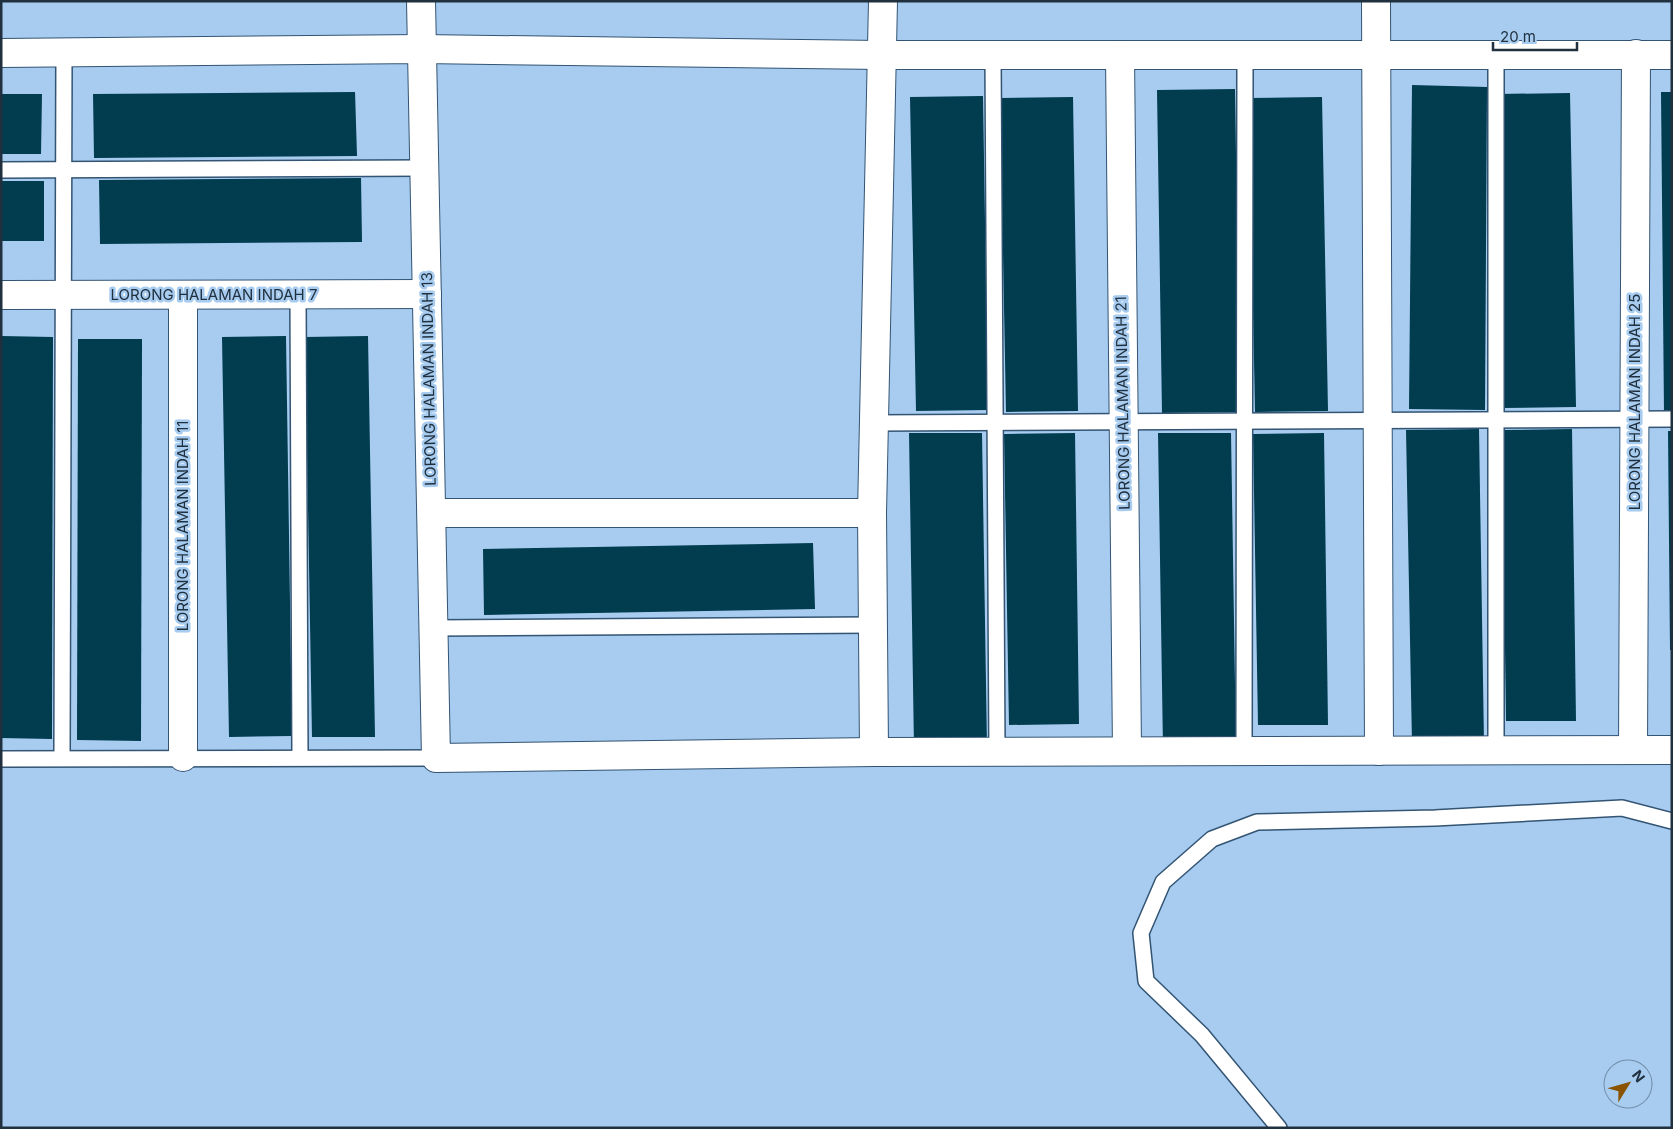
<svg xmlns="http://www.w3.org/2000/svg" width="1673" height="1129" viewBox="0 0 1673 1129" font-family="Inter,sans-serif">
<rect width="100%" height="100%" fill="#a7ccf0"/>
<g fill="#013c4f">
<path d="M1412,85l75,2 -2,323 -76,-1z"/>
<path d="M1235,89l5,323 -78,1 -5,-323z"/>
<path d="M355,92l2,64 -263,2 -1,-64z"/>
<path d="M1661,92h11v321h-8z"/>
<path d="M1570,93l6,314 -73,1 -5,-314z"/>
<path d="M1,94h41l-1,60h-40z"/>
<path d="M983,96l5,314 -72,1 -6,-314z"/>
<path d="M1073,97l5,314 -72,1 -6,-314z"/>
<path d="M1322,97l6,314 -73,1 -6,-314z"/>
<path d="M361,178l1,64 -262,2 -1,-64z"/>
<rect x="1" y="181" width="43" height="60"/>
<path d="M1,336l52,1 -1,402 -51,-1z"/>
<path d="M286,336l6,400 -63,1 -7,-400z"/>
<path d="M368,336l7,401h-63l-7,-400z"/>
<path d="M78,339h64l-1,402 -64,-1z"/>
<path d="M1479,429l5,314h-72l-6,-313z"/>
<path d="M1572,429l4,292h-70l-4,-291z"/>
<path d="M1668,431h4v219h-2z"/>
<path d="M909,433h73l5,314h-73z"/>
<path d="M1075,433l4,291 -70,1 -5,-291z"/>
<path d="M1158,433h73l5,314h-73z"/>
<path d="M1324,433l4,292h-70l-5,-291z"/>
<path d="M813,543l2,66 -331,6 -1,-66z"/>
</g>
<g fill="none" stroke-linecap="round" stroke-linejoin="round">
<defs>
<g id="lane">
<path d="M993,55l4,697"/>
<path d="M1496,55v696"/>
<path d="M1,170l424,-2"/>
<path d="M298,295l2,462"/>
<path d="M874,423l798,-4"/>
<path d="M434,628l439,-3"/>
<path d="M1244,752l1,-697"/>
<path d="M62,758l2,-706"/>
<path d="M1,759l435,-1"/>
<path d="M1279,1128l-77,-93 -56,-54 -5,-48 22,-51 49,-43 45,-17 178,-4 187,-10 50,13"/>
</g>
<g id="street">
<path d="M421,1l15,757 438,-6 798,-2"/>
<path d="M1376,1l3,750"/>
<path d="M1,53l421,-4 459,6h791"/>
<path d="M1120,55l7,696"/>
<path d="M1,295l426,-1"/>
<path d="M183,296v461"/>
<path d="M432,513h440"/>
<path d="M1633,750l3,-696"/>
<path d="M874,752l-2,-239 11,-512"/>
</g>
</defs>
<use href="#lane" stroke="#335473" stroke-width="18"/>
<use href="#street" stroke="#335473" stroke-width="30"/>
<use href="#lane" stroke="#fff" stroke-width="15"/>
<use href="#street" stroke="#fff" stroke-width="28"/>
</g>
<g text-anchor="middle" stroke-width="5" stroke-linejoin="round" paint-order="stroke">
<g font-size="15" fill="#21303e" stroke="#a7ccf0">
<text x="214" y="300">LORONG HALAMAN INDAH 7</text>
<text transform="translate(429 379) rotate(-91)" y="5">LORONG HALAMAN INDAH 13</text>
<text transform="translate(1635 402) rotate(-90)" y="5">LORONG HALAMAN INDAH 25</text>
<text transform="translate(1123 403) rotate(-91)" y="5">LORONG HALAMAN INDAH 21</text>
<text transform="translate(183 526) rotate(-90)" y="5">LORONG HALAMAN INDAH 11</text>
</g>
</g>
<rect width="1673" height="1129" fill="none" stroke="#21303e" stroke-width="5"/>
<g transform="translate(1628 1084) rotate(53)"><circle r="24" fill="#a7ccf0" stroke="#718ea9"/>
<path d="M0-4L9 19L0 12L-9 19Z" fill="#895301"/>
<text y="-8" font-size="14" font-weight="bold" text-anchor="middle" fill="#21303e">N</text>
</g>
<path d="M1493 42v8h84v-8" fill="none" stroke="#21303e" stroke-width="2.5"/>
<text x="1500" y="42" font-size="15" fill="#21303e" stroke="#a7ccf0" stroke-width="4" paint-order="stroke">20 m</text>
</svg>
